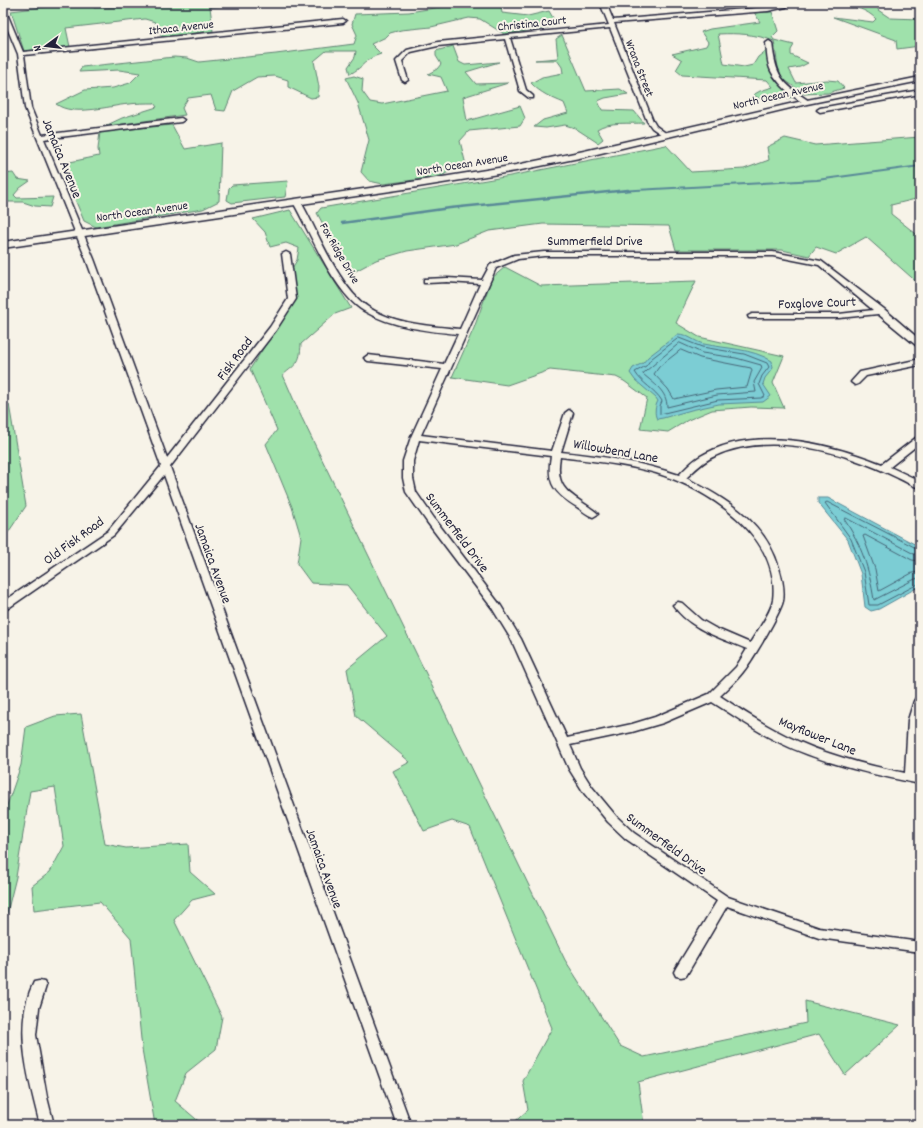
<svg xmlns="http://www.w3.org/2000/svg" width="923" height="1128" viewBox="0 0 923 1128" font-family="Dekko,sans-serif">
<rect width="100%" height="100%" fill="#f7f3e8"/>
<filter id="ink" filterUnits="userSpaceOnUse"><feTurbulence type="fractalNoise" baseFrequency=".025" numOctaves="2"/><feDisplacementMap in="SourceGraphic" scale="8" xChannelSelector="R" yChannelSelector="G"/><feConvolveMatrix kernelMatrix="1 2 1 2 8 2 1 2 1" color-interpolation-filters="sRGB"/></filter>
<g filter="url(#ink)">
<g fill="#9fe1ab" stroke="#608273">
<path d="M62,3h28l4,5 35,-1 17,-4h146l-82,4 3,24 -51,6 -7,-15 -10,-3 -79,9 4,19 -46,4 -13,-40 41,-5z"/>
<path d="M466,3h39l-4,5 1,5 26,3 21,-5 8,14 -15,4 -38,5 -24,-15 -11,-1 -38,9 -30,3 -11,3 -4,4 -15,7 10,10c-17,5 -17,13 -31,20l-2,-7 7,-10 1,-6h-30l-12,10 5,26 -1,10 -7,1 -23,-11v-7l-13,-4 -18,1 -24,14 -8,20 -9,-1 -5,-15 -23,3 -6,10 3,7 -82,12 19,-9 35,-11 -3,-4c-8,0 -17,0 -25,1 -21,2 -56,13 -73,0l29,-14 28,-2 17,-5 10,-10 -21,-3 -40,2 3,-5 92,-10 13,1 12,4 77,-8 78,-10 3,-9 -5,-11 3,-10 54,-2z"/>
<path d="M844,3h42l-7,3 -1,4 12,8 30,1v27l-23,3 -1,-9 -63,-23 40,5 3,-3c-13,-13 -28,-13 -44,-14z"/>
<path d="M754,12h18l6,19 -6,6 2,3 20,5 -3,5v5l17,8 -8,4 -11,2 7,14 31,-3 11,1 6,7 -16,5 -24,1 -22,-16 -4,-11 -4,-26c-19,-7 -36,-8 -56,-7l6,30 20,3 9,-2 5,-8 9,-7 4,23 23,24 -28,5 -13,-7 7,-4 13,-4 -6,-7 -85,-5 -6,-5 6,-10 -10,-6 34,-8 2,-4 -7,-10 9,-3 50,-7z"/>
<path d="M562,35l24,56 34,-2 8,5 -23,4 -7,3 4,9 32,1 10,12c-14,1 -35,-2 -47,6l6,10 -5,4 -23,-15 -10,-3 -19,3 -12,-1 9,-7 25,-7 -4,-10c-12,-5 -24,-10 -33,-20l11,-6 21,-4 -1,-6 -5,-7h-22l23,-2 -2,-19z"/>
<path d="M453,46l6,16 6,3 34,-3 -33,10 10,12 32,-1 -45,14 4,24 53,-15 5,12 -5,8 -51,5 -9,10 7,28 -10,-3 -12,8 -7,3 -55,7 -14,-3 -8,-9 8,-32 -11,-37 -12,-25 8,-2 9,3 -1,12 8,11 12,2 65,-13 -6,-14 -13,-3 9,-5 4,-5 -5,-8v-5z"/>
<path d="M172,125l13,24 36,-6 -2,58 -16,8 -107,18 -12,-6 -22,-53 3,-5 34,-7 -1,-7 2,-17z"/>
<path d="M920,137v61l-29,7v9l29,23v48l-54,-48 -30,17 -20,-7 -7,9 -27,-6h-106l-7,-24 -126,-2 -54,7 -33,13 -49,7 -31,9 -26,14 -33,-61 4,-5 189,-32 156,-31 25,27 53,-3 25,-9 -2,-13 18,-9 30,7z"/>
<path d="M13,173l4,6 13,2 -10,7 -6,7 3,3 36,-1 -3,10 -15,-1 -12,-4h-20v-28z"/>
<path d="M288,181l-3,16 -53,6 -5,-3 2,-12 3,-3z"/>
<path d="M290,210l61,98 -16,6 -34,30c-1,20 -4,19 -18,31l16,37 266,548 55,86 24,11 162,-34 -1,-22 95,24 -55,50 -26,-41 -181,48 6,43h-133l17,-15 -5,-29 29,-53 -82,-201 -18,-6 -28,10 -31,-60 17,-9 -54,-46 -9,-47 40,-33 -40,-51 -36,-2 -14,-19 4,-27 -9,-30 -26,-63 11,-14 -27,-61 45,-70 -4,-29 6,-10 2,-12 -13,-5 -16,4 -5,-15 -12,-13z"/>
<path d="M505,267l36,19 155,-5 -20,42 23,14 85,19 -11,27 11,25 -33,-1 -39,3 -24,10 -20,12 -28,-3 7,-31 -23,-17 -8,-4 -66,-7 -43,15 -55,-8 22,-49 18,-50z"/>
<path d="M9,404l17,102 -23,34v-131z"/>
<path d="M81,714l24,130 21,4 62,-4 2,28 25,22 -23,6 -18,20 48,97 -6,32 -30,24 -11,28 28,24h-48l-13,-76 -11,-111 -31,-36 -66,8 -2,-24 18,-14 14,-26 -9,-59 -25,4 -14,86 -10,40 -3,1v-101l18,-52 5,-38 29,-11z"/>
</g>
<g fill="#7ccdd4" stroke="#588997">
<path d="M678,334c9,0 17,8 26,10 23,5 47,4 68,17l1,7 -8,10 -2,6 8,12 -8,6 -44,2 -28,6 -28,8 -6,1c-3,-5 -2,-13 1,-18l-2,-3 -21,-18 -5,-7 3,-5 10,-5 5,-6z"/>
<path d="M818,498h10l92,49v39l-41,23 -8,2 -6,-4 -4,-33 -13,-34 -30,-37z"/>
</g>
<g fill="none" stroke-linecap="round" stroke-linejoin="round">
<g stroke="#466678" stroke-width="1">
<path d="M679,338l23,9 42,7 23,9 2,4 -7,9 -3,8 6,12 -4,2 -43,2 -58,14v-8l2,-5c-7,-12 -20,-17 -27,-29l11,-6 5,-7z"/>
<path d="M680,343l22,10 34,5 25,7 1,3 -8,14 2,10 -39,3 -50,12c0,-16 -13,-23 -24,-33z"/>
<path d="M681,350l19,8 51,10 1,2 -5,17 -31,3 -42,9 -6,-10 -14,-15 5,-7z"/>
<path d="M920,550l-93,-48 -2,1 26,36 13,33 5,33h9l42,-22"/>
<path d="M920,555l-6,-1 -68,-36 -2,1c18,27 25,49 30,81l41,-21 5,-1"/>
<path d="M920,561l-8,-1 -47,-25 -2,1 12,33 4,22 33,-18 8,-1"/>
</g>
<path stroke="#588997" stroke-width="2" d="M618,191l199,-11 103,-14"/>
<path stroke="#588997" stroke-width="2.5" d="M342,223l108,-15 178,-18"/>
<defs>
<g id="minor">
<path d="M600,3h6l7,17 155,-13 23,-4 -5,4 -18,4 -154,12 39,98 3,5 11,8 1,1 -3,2 -13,-9 -5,-7 -37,-93 -100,10 16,52 7,6v2h-4l-9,-7 -15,-52 -67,7 -27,6 -9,9 6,19 -3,2 -3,-2 -6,-19 11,-11 31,-8 171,-17z"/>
<path d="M3,9l3,2 17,41 320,-33 3,2 -3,2 -319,32 7,53 11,27 139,-17 3,2 -3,2 -137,17 50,120 73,199 103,-131 18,-28 -6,-45 4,-2 4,2 6,45 -20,31 -106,137 241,658h-14l-233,-650 -50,60 -107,74 -4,1v-8l105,-71 53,-65 -75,-207 -61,-151 -7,-54 -15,-36z"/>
<path d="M769,41l3,2c4,34 9,39 37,58v2c-11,2 -33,-22 -38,-32 -4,-8 -4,-19 -5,-28z"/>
<path d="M920,90v4l-100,18 -3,-2 3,-2z"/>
<path d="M294,200h6l1,2c17,30 38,86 67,105 26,17 62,19 92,22l20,-45 -33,-2 -20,1h-3v-4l23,-1 35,2 8,-15 24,-10 30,-3h229l48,9 63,48 36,31v6h-3l-39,-32 -39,4h-90l-1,-2 4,-2h87l34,-4 -54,-45 -46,-9h-229l-26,3 -22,9 -75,167 131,16 13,-38 4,-3 4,3 -12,39c40,4 80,10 118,23 6,-6 12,-13 20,-18 53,-33 130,-14 183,7l35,-27 3,-1v7l-30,24 30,14v7c-8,-2 -15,-7 -22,-10 -14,-7 -28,-13 -43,-18 -41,-15 -99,-24 -140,-4 -12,5 -20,14 -29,22 41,22 79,43 93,90 3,10 6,22 4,33 -3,13 -31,60 -40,71 -7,9 -15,16 -23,24 18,12 36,24 55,34 40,22 85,34 130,43l3,-53 6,-19 2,-3 4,-1 -3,78 3,1v8c-50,-10 -100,-21 -146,-44 -21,-11 -41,-25 -62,-38l-49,21 -31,9 -62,13 10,23 12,19 24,29 18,17 94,64 91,31 101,14v10l-101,-14 -92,-32 -41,70 -5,1 -5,-1 -2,-4 2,-4 41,-67 -91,-62 -18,-17 -24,-29 -15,-24 -58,-130 -19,-31 -65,-86 -21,-30 -3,-14v-17l8,-24 31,-68 -74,-8 -4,-3 4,-3 76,9 14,-30c-31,-3 -67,-7 -94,-23 -30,-18 -54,-79 -71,-109zM419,440l132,16c-5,28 4,37 26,51 5,3 10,8 16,10l5,-3 -2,-2c-23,-18 -42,-20 -36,-55 32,4 65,7 96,16 52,16 125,63 117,127 -2,13 -16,31 -23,43l-35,-15 -14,-8 -19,-17 -4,-1 -5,3c16,24 48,33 74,44l-11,18 -27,27 -54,23 -23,7 -65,14 -46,-99 -20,-33 -67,-88 -18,-26 -3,-14v-17z"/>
<path d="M920,359v6l-54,11 -8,8 -3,1 -4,-3 9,-10z"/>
<path d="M39,981l5,1 2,4 -7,22 -3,27 11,62 7,28h-14c-11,-45 -28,-99 -6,-143z"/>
</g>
<path id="major" d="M920,77v4l-113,23 -223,53 -68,14 -98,16 -415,61v-6l415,-61 98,-16 68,-14 223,-51z"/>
</defs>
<use href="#minor" stroke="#22223b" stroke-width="3"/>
<use href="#major" stroke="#22223b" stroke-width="3"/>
<use href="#minor" fill="#f7f3e8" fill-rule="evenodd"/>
<use href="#major" fill="#f7f3e8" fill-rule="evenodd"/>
</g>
</g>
<g text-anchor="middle" stroke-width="4" stroke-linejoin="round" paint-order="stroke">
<g font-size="12" fill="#22223b" stroke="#f7f3e8">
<text transform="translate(532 23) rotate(-6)" y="4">Christina Court</text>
<text transform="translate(181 27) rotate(-6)" y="4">Ithaca Avenue</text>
<text transform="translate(640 68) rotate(69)" y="4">Wrana Street</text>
<text transform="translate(778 95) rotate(-13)" y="4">North Ocean Avenue</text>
<text transform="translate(462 164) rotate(-9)" y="4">North Ocean Avenue</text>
<text transform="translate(142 211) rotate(-8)" y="4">North Ocean Avenue</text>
<text transform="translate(340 253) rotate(60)" y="4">Fox Ridge Drive</text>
</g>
<g font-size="14" fill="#22223b" stroke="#f7f3e8">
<text transform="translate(63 158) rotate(68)" y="5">Jamaica Avenue</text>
<text x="595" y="245">Summerfield Drive</text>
<text transform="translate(817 302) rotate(-2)" y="5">Foxglove Court</text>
<text transform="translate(234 358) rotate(-53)" y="5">Fisk Road</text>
<text transform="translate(616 450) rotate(10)" y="5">Willowbend Lane</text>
<text transform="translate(458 532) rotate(53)" y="5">Summerfield Drive</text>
<text transform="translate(73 540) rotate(-36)" y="5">Old Fisk Road</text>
<text transform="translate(214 563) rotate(70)" y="5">Jamaica Avenue</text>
<text transform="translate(818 735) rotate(22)" y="5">Mayflower Lane</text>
<text transform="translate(667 843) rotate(36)" y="5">Summerfield Drive</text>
<text transform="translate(325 868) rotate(70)" y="5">Jamaica Avenue</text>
</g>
</g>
<rect width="923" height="1128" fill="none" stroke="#f7f3e8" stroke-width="16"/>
<rect x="8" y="8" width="907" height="1112" fill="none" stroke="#22223b" stroke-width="1.5" filter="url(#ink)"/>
<g transform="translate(46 46) rotate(255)" stroke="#f7f3e8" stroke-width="3" paint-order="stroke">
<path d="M0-3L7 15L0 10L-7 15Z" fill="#22223b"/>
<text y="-6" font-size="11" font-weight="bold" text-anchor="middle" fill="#22223b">N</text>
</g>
</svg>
